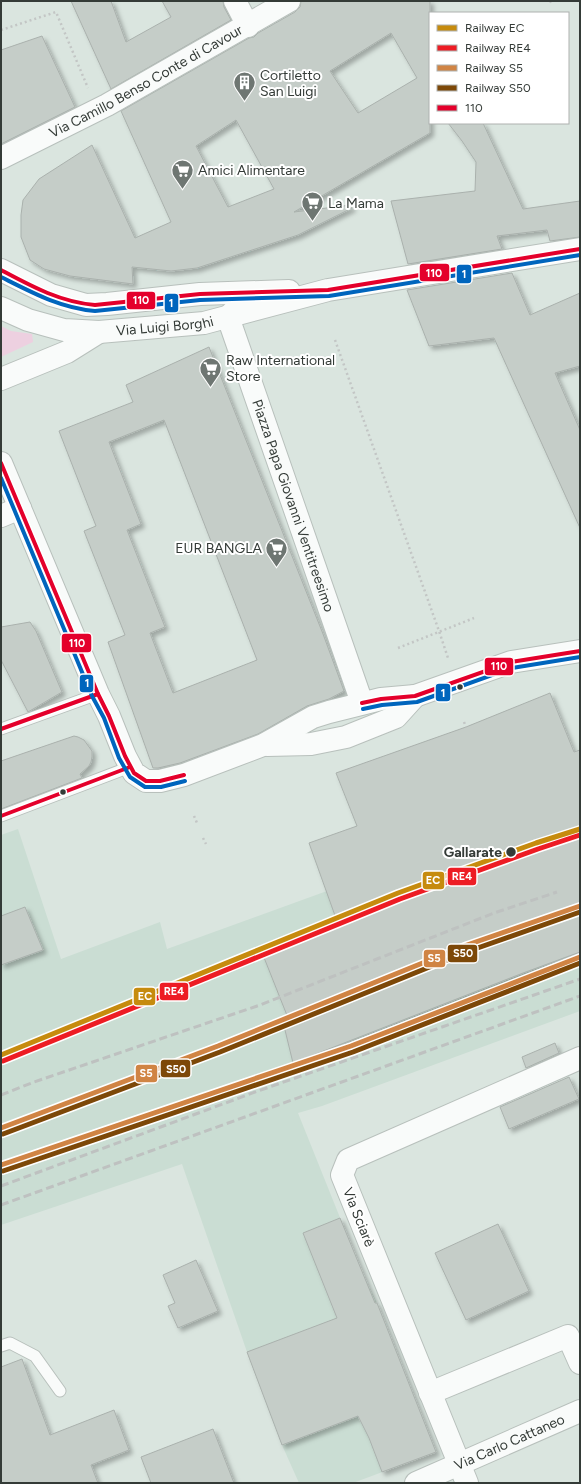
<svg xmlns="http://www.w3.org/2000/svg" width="581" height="1484" viewBox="0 0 581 1484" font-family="Figtree,sans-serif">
<defs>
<filter id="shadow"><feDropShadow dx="3.5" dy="3.5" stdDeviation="2" flood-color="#0004"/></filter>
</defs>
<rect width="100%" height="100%" fill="#dae5df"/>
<path fill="#caddd3" d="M580,799v212l-258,95 -24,7 63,157 16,33 59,149 -83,31h-54l-17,-38 -35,-93 -65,-188 -181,61v-390l17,-6 43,130 99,-37 7,27z"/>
<path fill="#edd0e0" d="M1,326l10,5 21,3 1,8 -32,15z"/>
<g fill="#c5cdc8" stroke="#aab1ad" fill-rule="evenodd" filter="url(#shadow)">
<path d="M71,1h40l15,41 45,-25 -9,-16h61l1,6 7,13 -120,69z"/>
<path d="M301,1h129v132l-136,79 57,-7 1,3 -54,27 -101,33 -26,3 -39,-4 1,17 -63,-8 -26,-7 -14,-9 -9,-23v-22l2,-15 16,-21 53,-34 43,93 36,-16 -50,-111 128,-73 5,-1 4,-4 37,-21 5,-5zM391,33l26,45 -59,35 -28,-42zM236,120l38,69 -46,18 -32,-61z"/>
<path d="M42,36l33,71 -74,37v-94z"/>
<path d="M448,123h35l40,86 57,-8v36l-30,4 -3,-11 -50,6 5,13 -94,15 -17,-63 84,-10 1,-29 -14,-21z"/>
<path d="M512,273l18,42 50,-22v73l-25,7 25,57v98l-86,-190 -65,8 -22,-56z"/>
<path d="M209,347l114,287 21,57 -15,8 -22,7 -49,28 -78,29 -22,5h-5l-45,-126 17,-7 -41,-104 12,-5 -37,-95 74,-29 -7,-17zM164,420l93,240 -84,33 -23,-60 15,-6 -38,-97 14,-6 -32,-82z"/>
<path d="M30,622l6,9 26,61 -34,20 -27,-52v-33z"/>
<path d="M550,693l24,59 6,-2v202l-57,21 -230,90 -9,-37 6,-3 -27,-68 75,-31 -29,-81 48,-17 -21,-53 130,-46z"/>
<path d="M74,736l4,1 6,3 8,11v6l-1,5 -2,4 -9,8 2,4 -81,31v-48z"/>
<path d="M25,907l18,43 -42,15v-49z"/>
<path d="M555,1043l4,10 -33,15 -4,-11z"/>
<path d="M569,1077l10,22 -70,30 -9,-22z"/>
<path d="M340,1218l35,85h2l59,149 -54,20 -13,-34 -11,-22 -76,29 -35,-93 90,-34 -34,-85z"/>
<path d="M498,1224l31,67 -63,29 -31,-67z"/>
<path d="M196,1260l22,51 -40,17 -10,-22 7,-3 -12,-28z"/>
<path d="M22,1359l28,76 64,-25 15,40 -38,15 7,18h-97v-116z"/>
<path d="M213,1429l21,54h-83l-10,-26z"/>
</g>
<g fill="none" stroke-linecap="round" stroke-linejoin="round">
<defs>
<g id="service">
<path d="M1,729l97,-35"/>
<path d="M1,816l129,-49"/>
<path d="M1,1346l9,-3 25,13 25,35"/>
</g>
<g id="minor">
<path d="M235,1l13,25"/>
<path id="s1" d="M1,158l106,-53 182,-104"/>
<path id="s2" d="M241,304l-13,13 134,386"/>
<path d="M1,379l66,-27 32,-20"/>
<path d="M1,463l97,231 11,22 16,40 9,17 12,8h14l24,-6 79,-30 50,-28 16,-5 52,-13 34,-3 96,-34 69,-11"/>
<path d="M1,516l19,-8"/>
<path d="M267,745l44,-1 35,-7 50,-20 19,-21"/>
<path d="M430,1393l138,-57 12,27"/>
<path id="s3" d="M416,1483l164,-72"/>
<path d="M467,1483l-125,-308 6,-15 232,-102"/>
</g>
<g id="tertiary">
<path d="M1,270l50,25 35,10 21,-1 93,-10 89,-3"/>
<path id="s4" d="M1,308l27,12 36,10 35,2 105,-9 124,-33 252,-41"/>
</g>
</defs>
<use href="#service" stroke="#b8c0bc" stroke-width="13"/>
<use href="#minor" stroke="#b8c0bc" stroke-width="24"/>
<use href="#tertiary" stroke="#b8c0bc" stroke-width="24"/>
<g stroke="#c3c6c5" stroke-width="2.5" stroke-dasharray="2 3" stroke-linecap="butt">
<path d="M550,1l2,3"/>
<path d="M1,30l55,-18 32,76"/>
<path d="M335,340l104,291 9,27"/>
<path d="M398,648l76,-30"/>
<path d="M464,722l2,5"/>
<path d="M194,816l3,7"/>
<path d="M203,838l3,6"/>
</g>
<use href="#service" stroke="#f9fbfa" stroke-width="11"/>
<use href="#minor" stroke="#f9fbfa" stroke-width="22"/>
<use href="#tertiary" stroke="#f9fbfa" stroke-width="22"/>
<g stroke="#bec1c0" stroke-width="3" stroke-dasharray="8 4" stroke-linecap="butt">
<path d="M1,1095l33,-13 226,-77 234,-92 63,-21"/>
<path d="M1,1186l257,-95 322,-112"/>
<path d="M1,1205l579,-209"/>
</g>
<defs>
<g id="bus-1">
<path d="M1,270c30,16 59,32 94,35l105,-11 128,-4 252,-41"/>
<path d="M1,463l97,231 11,22 16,40 9,17 12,8h14l24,-6"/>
<path d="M362,703l19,-4 34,-3 96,-34 69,-11"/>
<path d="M1,729l97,-35"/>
<path d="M1,816l129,-49"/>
</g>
<g id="bus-2">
<path d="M1,277c30,15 59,31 94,34l105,-11 129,-4 251,-41"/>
<path d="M1,478l91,218 12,22 15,40 11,19 15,10h16l24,-6"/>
<path d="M363,709l19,-4 35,-3 95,-34 68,-11"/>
</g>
</defs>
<use href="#bus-1" stroke="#fff" stroke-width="7"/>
<use href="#bus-2" stroke="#fff" stroke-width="7"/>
<use href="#bus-1" stroke="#e4002b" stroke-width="4"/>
<use href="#bus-2" stroke="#0065bd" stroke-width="4"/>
<defs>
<path id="rail-1" d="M1,1055l397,-162 138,-50 44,-14"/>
<path id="rail-2" d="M3,1061l397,-162 138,-50 42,-14"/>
<g id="rail-3">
<path d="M1,1128l217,-82 249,-101 113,-39"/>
<path d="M1,1165l350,-119 229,-89"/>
</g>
<g id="rail-4">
<path d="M3,1134l217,-82 249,-101 111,-39"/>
<path d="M3,1171l350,-119 227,-89"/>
</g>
</defs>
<use href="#rail-1" stroke="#fff" stroke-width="8"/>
<use href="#rail-2" stroke="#fff" stroke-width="8"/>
<use href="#rail-3" stroke="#fff" stroke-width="8"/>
<use href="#rail-4" stroke="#fff" stroke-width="8"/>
<use href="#rail-1" stroke="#c68b0e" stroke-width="5"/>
<use href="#rail-2" stroke="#ed1c24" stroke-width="5"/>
<use href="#rail-3" stroke="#d08444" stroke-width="5"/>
<use href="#rail-4" stroke="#7d4808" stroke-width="5"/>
</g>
<defs>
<symbol id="building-pin" viewBox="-11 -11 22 30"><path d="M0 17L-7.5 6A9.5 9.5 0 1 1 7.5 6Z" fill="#6e7672" stroke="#fff"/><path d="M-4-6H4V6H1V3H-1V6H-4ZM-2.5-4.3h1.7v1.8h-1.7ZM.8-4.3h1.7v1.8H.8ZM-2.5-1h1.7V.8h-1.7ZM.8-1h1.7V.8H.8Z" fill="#fff"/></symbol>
<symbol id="supermarket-pin" viewBox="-11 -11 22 30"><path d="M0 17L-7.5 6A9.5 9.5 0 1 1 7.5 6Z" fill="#6e7672" stroke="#fff"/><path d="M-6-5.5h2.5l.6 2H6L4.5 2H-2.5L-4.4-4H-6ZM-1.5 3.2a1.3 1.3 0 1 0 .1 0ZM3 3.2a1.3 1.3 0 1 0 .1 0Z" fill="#fff"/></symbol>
</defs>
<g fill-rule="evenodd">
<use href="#building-pin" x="232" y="70" width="25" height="34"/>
<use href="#supermarket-pin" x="170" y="158" width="25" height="34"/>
<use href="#supermarket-pin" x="300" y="190" width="25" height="34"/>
<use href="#supermarket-pin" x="198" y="356" width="25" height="34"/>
<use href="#supermarket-pin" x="264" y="536" width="25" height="34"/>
</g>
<g fill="#343b37" stroke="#fff" stroke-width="1.5">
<circle cx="460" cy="687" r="3.5"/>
<circle cx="63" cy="792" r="3.5"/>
<circle cx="511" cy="852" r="5.5"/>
</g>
<g text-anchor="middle" stroke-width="4" stroke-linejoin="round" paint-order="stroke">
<g font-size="14" fill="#343b37" stroke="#fff" text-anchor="start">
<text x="260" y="80">Cortiletto<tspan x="260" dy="16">San Luigi</tspan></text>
<text x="198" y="175">Amici Alimentare</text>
<text x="328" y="208">La Mama</text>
<text x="226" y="365">Raw International<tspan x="226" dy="16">Store</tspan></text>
<text x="262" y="553" text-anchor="end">EUR BANGLA</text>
</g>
<g font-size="14" fill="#343b37" stroke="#fff">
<text dy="5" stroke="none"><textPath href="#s1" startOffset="164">Via Camillo Benso Conte di Cavour</textPath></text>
<text dy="5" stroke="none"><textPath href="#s4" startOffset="168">Via Luigi Borghi</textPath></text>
<text dy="5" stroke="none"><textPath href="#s2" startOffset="218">Piazza Papa Giovanni Ventitreesimo</textPath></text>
<text transform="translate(359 1217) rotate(68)" y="5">Via Sciarè</text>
<text dy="5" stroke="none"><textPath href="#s3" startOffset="102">Via Carlo Cattaneo</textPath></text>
</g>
<g font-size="14" font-weight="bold" fill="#343b37" stroke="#fff" text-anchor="end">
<text x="502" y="857">Gallarate</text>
</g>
</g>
<g stroke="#fff" stroke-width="1.5">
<rect x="419" y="263" width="31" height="19" rx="4" fill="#e4002b"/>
<rect x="456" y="264" width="16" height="20" rx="4" fill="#0065bd"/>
<rect x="126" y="291" width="30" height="19" rx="4" fill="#e4002b"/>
<rect x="164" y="293" width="15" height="20" rx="4" fill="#0065bd"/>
<rect x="61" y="633" width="31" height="20" rx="4" fill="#e4002b"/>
<rect x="484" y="657" width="30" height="19" rx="4" fill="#e4002b"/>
<rect x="79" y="674" width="15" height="19" rx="4" fill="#0065bd"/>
<rect x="435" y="683" width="16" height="19" rx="4" fill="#0065bd"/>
<rect x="447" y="867" width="30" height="19" rx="4" fill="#ed1c24"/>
<rect x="422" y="871" width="23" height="19" rx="4" fill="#c68b0e"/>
<rect x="447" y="944" width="31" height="19" rx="4" fill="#7d4808"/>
<rect x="423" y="949" width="23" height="19" rx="4" fill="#d08444"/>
<rect x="159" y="982" width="30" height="19" rx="4" fill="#ed1c24"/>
<rect x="133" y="987" width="23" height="19" rx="4" fill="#c68b0e"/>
<rect x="160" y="1059" width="31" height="19" rx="4" fill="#7d4808"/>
<rect x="135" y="1064" width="23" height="19" rx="4" fill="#d08444"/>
</g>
<g font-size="11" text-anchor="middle" font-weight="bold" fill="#fff">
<text x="434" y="277">110</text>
<text x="464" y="278">1</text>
<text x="141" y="304">110</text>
<text x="171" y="307">1</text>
<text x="77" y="647">110</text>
<text x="499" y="670">110</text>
<text x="87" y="687">1</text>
<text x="443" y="697">1</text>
<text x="462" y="880">RE4</text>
<text x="433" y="884">EC</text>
<text x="463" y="957">S50</text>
<text x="434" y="962">S5</text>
<text x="174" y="995">RE4</text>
<text x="145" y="1000">EC</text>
<text x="176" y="1073">S50</text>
<text x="146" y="1077">S5</text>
</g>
<rect width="581" height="1484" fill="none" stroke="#343b37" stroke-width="4"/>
<rect x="429" y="12" width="140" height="112" fill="#ffffff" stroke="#aeb1af"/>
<rect x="437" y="25" width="20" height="6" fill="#c68b0e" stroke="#aeb1af"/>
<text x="465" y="32" font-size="12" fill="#343b37">Railway EC</text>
<rect x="437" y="45" width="20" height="6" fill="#ed1c24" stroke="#aeb1af"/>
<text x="465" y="52" font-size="12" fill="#343b37">Railway RE4</text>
<rect x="437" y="65" width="20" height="6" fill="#d08444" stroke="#aeb1af"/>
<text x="465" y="72" font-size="12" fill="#343b37">Railway S5</text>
<rect x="437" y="85" width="20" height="6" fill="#7d4808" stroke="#aeb1af"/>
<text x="465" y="92" font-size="12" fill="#343b37">Railway S50</text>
<rect x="437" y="105" width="20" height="6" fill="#e4002b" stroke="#aeb1af"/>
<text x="465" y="112" font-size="12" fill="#343b37">110</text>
</svg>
